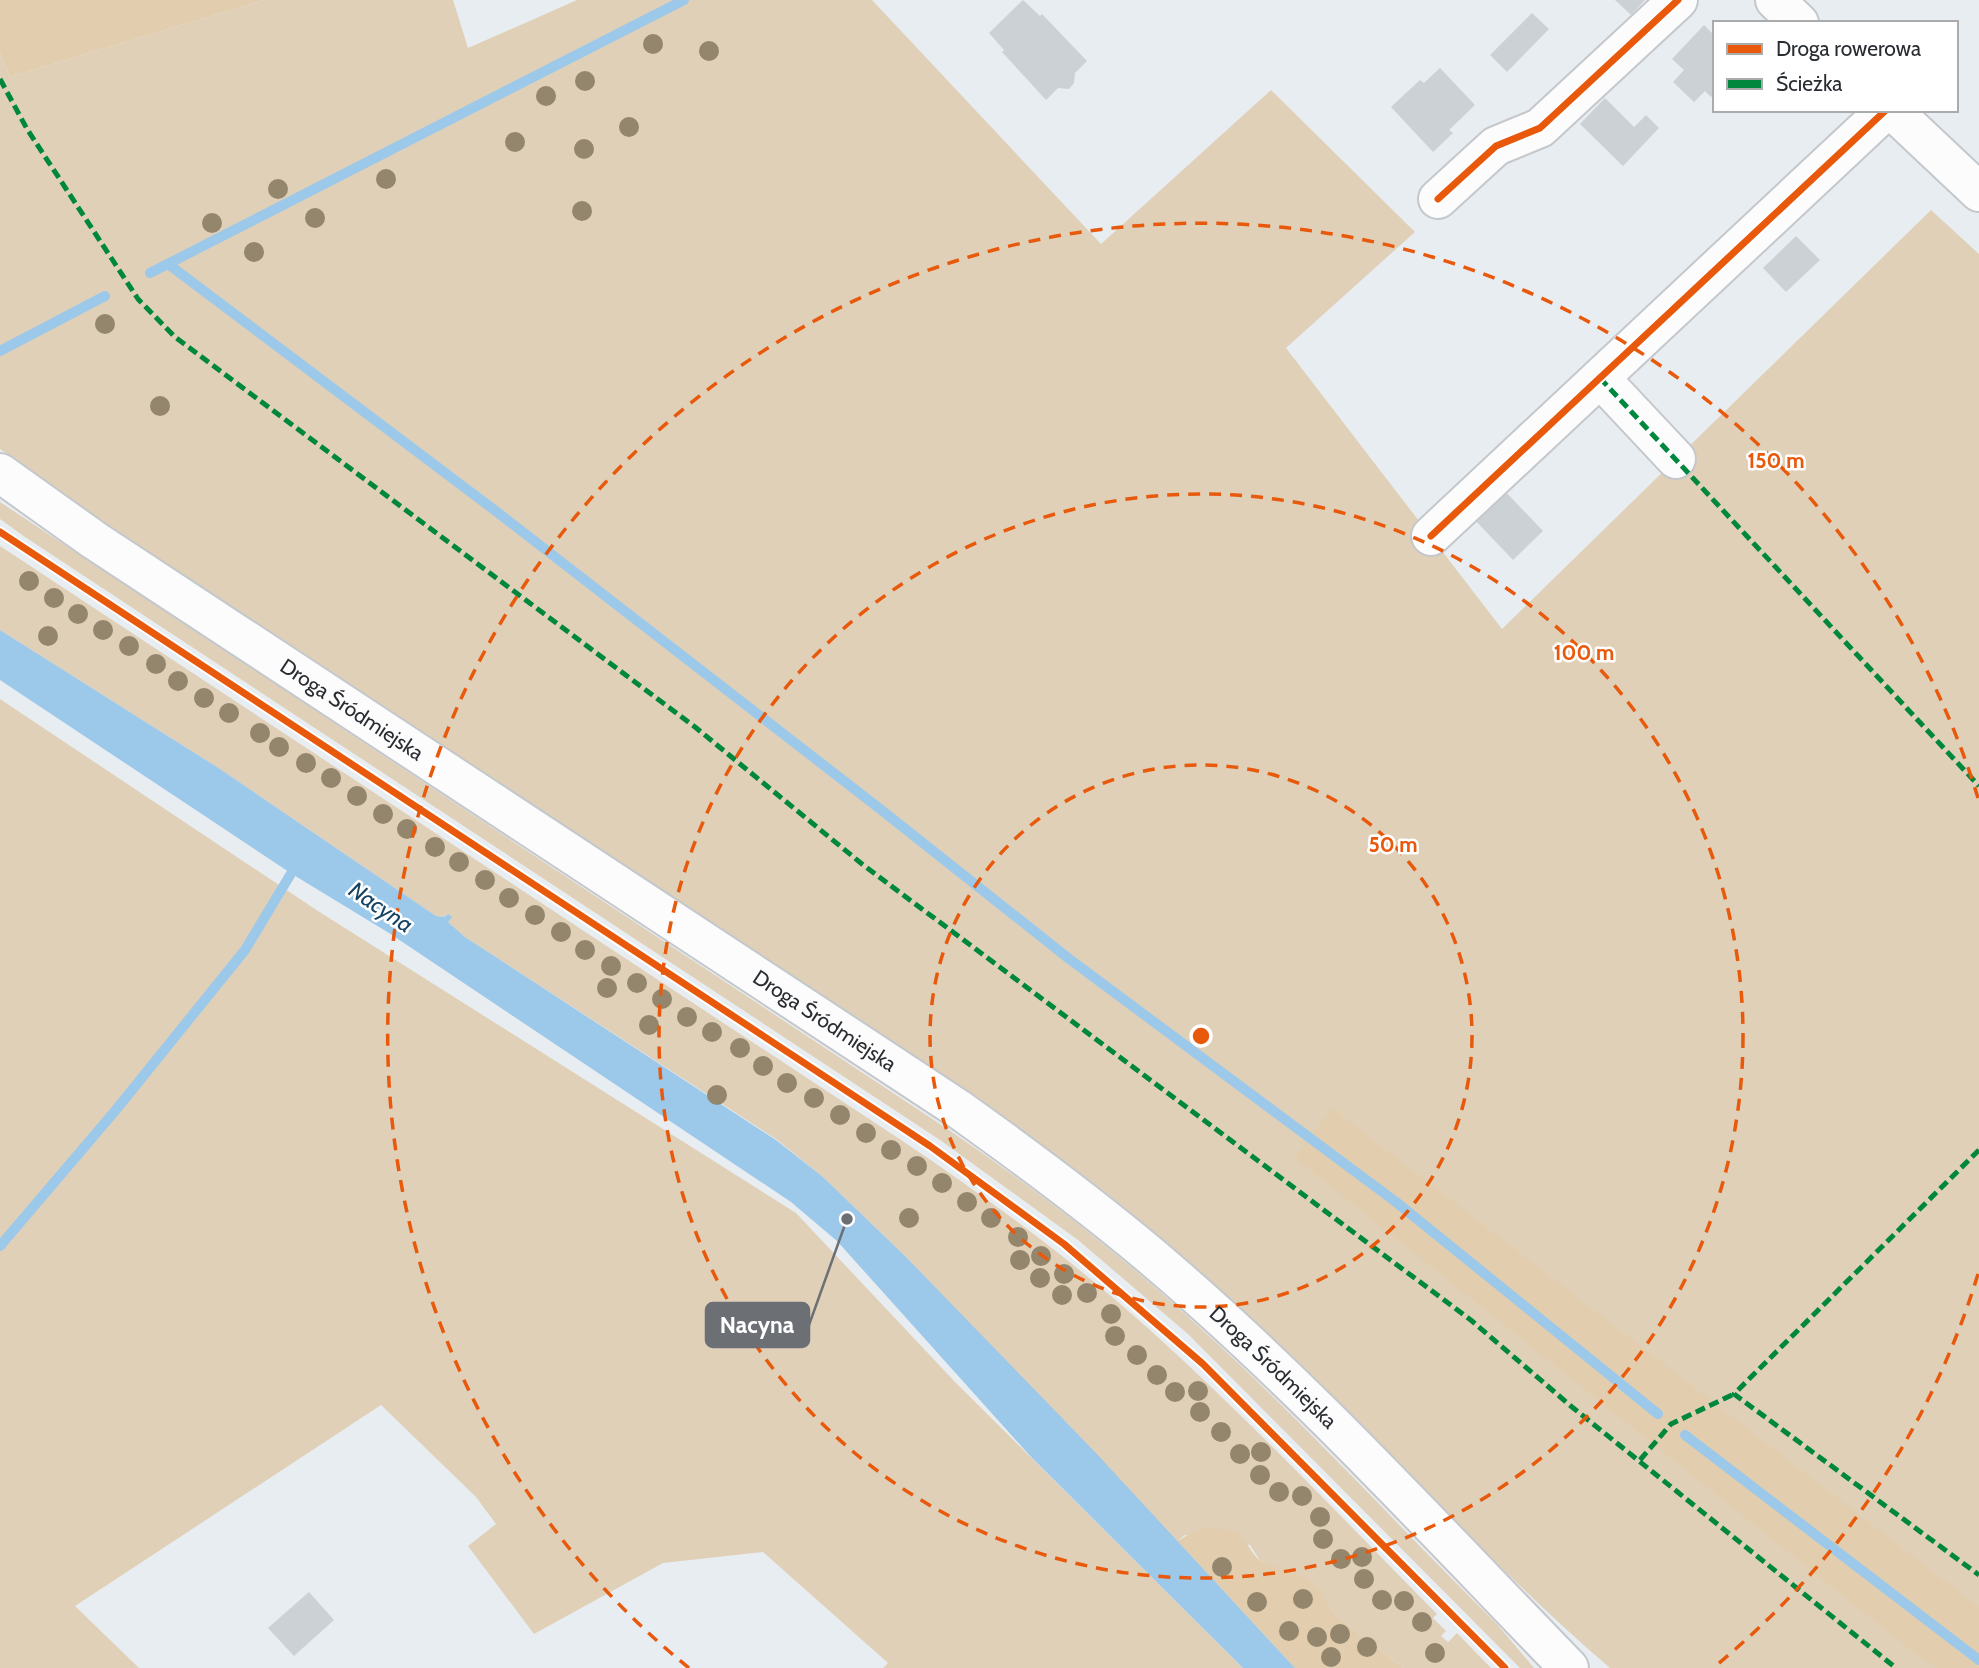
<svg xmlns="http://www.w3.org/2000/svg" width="1979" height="1668" viewBox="0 0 1979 1668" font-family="Cabin,sans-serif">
<rect width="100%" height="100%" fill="#e8edf2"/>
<g fill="#e0d0b8">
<path d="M264,0h189l15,48 109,-48h295l229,244 170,-154 144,142 -129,116 216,281 429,-419 48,44v1414h-369c-137,-118 -255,-255 -388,-377 -87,-80 -183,-151 -281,-217l-809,-531 -132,-94v-396l10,24z"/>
<path d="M0,502l946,626c88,60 172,124 250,196 105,95 200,200 301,300l37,44h-14l-332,-334 -110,-94 -138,-100 -915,-603 -25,-18z"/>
<path d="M0,546l901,594c87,58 171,120 249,190 100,90 192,188 287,284l-4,4 13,13 -5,5 7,6 9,-9 34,35h-88l-72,-57c-22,-31 -37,-36 -71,-50l-10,-16 -65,-10 -8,6 -272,-285 -82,-79 -47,-38 -311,-202 -17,-15 -1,-8 -3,3 -8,-1 -216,-147 -220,-139z"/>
<path d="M0,699l318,212 478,302 160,170 287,285h-360l5,-5 -125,-111 -100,11 -129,71 -66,-88 28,-22 -20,-27 -95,-92 -306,201 64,62h-139z"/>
</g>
<g fill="#e2ceae">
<path d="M0,0h264l-254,77 -10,-24z"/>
<path d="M1332,1108l647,499v61h-43l-14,-9 -627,-501z"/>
<path d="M1209,1528c43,2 28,8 51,33l48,17 14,14 9,19 72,57h-108l-118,-127 20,-11z"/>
</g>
<path fill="#9cc8ea" d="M0,630l220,139 216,147 8,1 4,-3 4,3 -4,5 17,15 311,203 47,37 82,79 190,196 200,216h-52l-211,-210 -195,-217 -46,-39 -402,-269 -97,-59 -292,-194z"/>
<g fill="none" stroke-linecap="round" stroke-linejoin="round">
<g stroke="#9cc8ea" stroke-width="10">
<path d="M168,264l329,248 387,300 184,146 328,244 262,212"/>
<path d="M150,273l534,-273"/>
<path d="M0,351l105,-55"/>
<path d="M0,1246l115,-135 130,-161 53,-88"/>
<path d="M1685,1435l294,225"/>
</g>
</g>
<g fill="#ccd1d5">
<path d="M1023,0l17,16 2,-2 45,47 -12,12 -1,10 -5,6 -11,-1 -12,12 -44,-48 2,-2 -15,-17z"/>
<path d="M1615,0h30l-14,15z"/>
<path d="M1532,13l17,16 -42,43 -17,-17z"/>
<path d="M1704,25l11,11v57l-4,4 -6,-6 -11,11 -21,-20 11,-12 -12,-11z"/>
<path d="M1440,68l35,37 -26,25 4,3 -20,19 -42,-45 29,-27 4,3z"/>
<path d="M1605,98l29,29 12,-12 13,13 -36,38 -43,-42z"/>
<path d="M1796,236l24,24 -34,32 -23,-24z"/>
<path d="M1503,489l40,42 -30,29 -41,-43z"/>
<path d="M309,1592l25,28 -40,36 -26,-28z"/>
</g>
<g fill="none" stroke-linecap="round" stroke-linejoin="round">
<defs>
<g id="street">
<path d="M1775,0l24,23"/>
<path d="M1892,110l87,82"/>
<path d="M1438,199l58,-53 44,-18 138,-128"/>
<path d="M1600,378l76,81"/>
<path d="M1431,536l455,-426"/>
</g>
<g id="secondary">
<path id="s1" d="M0,473l94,67 863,568c66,47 131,95 194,148 149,126 282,272 418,412"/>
</g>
</defs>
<use href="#street" stroke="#c4c8cc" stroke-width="42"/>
<use href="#secondary" stroke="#c4c8cc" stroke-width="42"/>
<use href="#street" stroke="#fcfcfd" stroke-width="38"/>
<use href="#secondary" stroke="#fcfcfd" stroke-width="38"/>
<g stroke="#00873e" stroke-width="5" stroke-dasharray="10 5" stroke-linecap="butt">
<path d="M0,79l27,50 111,170 37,38 520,390 167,137 610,457 100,86 324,261"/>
<path d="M1600,378l379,408"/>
<path d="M1979,1150l-245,244 245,181"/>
<path d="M1640,1460l31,-36 63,-30"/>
</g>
<defs>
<g id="cycleway">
<path d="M1438,199l58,-53 44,-18 138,-128"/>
<path d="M0,532l930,614 134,98 139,120 302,304"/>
<path d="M1431,536l455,-426"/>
</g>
</defs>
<use href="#cycleway" stroke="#fff" stroke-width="11"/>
<use href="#cycleway" stroke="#e8590c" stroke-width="7"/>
</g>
<g fill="#93866d">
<circle cx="653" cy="44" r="10"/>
<circle cx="709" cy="51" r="10"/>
<circle cx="585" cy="81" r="10"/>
<circle cx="546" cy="96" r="10"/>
<circle cx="629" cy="127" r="10"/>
<circle cx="515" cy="142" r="10"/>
<circle cx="584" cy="149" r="10"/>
<circle cx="386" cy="179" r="10"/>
<circle cx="278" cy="189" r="10"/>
<circle cx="582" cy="211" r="10"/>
<circle cx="315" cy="218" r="10"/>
<circle cx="212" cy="223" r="10"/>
<circle cx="254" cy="252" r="10"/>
<circle cx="105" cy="324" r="10"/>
<circle cx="160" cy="406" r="10"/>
<circle cx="29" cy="581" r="10"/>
<circle cx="54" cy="598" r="10"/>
<circle cx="78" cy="614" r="10"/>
<circle cx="103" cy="630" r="10"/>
<circle cx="48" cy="636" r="10"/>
<circle cx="129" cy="646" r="10"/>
<circle cx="156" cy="664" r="10"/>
<circle cx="178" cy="681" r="10"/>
<circle cx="204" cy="698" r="10"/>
<circle cx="229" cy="713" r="10"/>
<circle cx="260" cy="733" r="10"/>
<circle cx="279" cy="747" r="10"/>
<circle cx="306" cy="763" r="10"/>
<circle cx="331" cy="778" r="10"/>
<circle cx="357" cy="796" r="10"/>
<circle cx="383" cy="814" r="10"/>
<circle cx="407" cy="829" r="10"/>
<circle cx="435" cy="847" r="10"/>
<circle cx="459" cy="862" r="10"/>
<circle cx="485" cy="880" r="10"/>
<circle cx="509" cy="898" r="10"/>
<circle cx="535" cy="915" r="10"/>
<circle cx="561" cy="932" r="10"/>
<circle cx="585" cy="950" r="10"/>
<circle cx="611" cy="966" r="10"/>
<circle cx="637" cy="983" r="10"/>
<circle cx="607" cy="988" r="10"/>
<circle cx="662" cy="999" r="10"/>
<circle cx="687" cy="1017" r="10"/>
<circle cx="649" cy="1025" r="10"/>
<circle cx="712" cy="1032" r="10"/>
<circle cx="740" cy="1048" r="10"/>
<circle cx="763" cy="1066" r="10"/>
<circle cx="787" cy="1083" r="10"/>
<circle cx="717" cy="1095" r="10"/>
<circle cx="814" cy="1098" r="10"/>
<circle cx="840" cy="1115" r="10"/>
<circle cx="866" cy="1133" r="10"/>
<circle cx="891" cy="1150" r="10"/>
<circle cx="917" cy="1166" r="10"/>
<circle cx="942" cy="1183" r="10"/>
<circle cx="967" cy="1202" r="10"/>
<circle cx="909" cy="1218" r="10"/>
<circle cx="991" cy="1218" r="10"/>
<circle cx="1018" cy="1237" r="10"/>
<circle cx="1041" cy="1256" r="10"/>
<circle cx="1020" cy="1260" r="10"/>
<circle cx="1064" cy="1274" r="10"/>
<circle cx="1040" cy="1278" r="10"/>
<circle cx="1087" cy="1293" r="10"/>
<circle cx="1062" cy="1295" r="10"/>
<circle cx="1111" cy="1314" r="10"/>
<circle cx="1115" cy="1336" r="10"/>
<circle cx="1137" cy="1355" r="10"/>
<circle cx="1157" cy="1375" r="10"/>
<circle cx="1198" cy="1391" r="10"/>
<circle cx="1175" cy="1392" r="10"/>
<circle cx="1200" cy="1412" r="10"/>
<circle cx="1221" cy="1432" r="10"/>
<circle cx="1261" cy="1452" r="10"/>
<circle cx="1240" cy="1454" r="10"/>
<circle cx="1260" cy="1475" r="10"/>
<circle cx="1279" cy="1492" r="10"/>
<circle cx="1302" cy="1496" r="10"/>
<circle cx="1320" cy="1517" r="10"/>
<circle cx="1323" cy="1539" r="10"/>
<circle cx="1362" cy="1557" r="10"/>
<circle cx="1341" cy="1559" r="10"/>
<circle cx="1222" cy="1567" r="10"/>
<circle cx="1364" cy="1579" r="10"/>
<circle cx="1303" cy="1599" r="10"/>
<circle cx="1382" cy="1600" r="10"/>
<circle cx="1404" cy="1601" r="10"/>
<circle cx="1257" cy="1602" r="10"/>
<circle cx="1422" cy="1622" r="10"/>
<circle cx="1289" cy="1631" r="10"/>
<circle cx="1340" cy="1634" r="10"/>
<circle cx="1317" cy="1637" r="10"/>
<circle cx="1367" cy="1647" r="10"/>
<circle cx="1435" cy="1653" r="10"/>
<circle cx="1331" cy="1657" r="10"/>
</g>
<g fill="none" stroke="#e8590c" stroke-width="3.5" stroke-dasharray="12 9">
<circle cx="1201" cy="1036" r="271"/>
<circle cx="1201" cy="1036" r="542"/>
<path d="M1978 1274A813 813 0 0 1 1713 1668M689 1668A813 813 0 1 1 1978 798"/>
</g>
<g text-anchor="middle" stroke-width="5" stroke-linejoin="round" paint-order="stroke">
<g font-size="21" fill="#292d31" stroke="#fff">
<text dy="7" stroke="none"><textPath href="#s1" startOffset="424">Droga Śródmiejska</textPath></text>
<text dy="7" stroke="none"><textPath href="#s1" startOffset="990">Droga Śródmiejska</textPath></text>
<text dy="7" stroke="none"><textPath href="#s1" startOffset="1558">Droga Śródmiejska</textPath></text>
</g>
<g font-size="23" font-style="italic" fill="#154363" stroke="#fff">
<text transform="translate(381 907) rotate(34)" y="8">Nacyna</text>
</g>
</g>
<circle cx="1201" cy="1036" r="10" fill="#e8590c" stroke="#fff" stroke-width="3.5"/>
<g font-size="21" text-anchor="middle" font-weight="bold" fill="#e8590c" stroke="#fff" stroke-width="5" stroke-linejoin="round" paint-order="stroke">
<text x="1776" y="468">150 m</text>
<text x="1584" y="660">100 m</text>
<text x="1393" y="852">50 m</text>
</g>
<path fill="none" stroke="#6c7075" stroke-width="2.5" d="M847 1219L809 1325"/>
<circle fill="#6c7075" stroke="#fff" stroke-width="2.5" cx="847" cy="1219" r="7"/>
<rect fill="#6c7075" stroke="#6c7075" stroke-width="2.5" x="706" y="1303" width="103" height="44" rx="7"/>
<g font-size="23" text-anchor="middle" font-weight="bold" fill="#fff">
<text x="757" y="1333">Nacyna</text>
</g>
<rect x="1713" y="21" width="245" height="91" fill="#ffffff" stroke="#a9abad" stroke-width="2"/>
<rect x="1727" y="44" width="35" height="10" fill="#e8590c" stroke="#a9abad" stroke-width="2"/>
<text x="1776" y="56" font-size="21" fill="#292d31">Droga rowerowa</text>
<rect x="1727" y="79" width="35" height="10" fill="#00873e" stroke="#a9abad" stroke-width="2"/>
<text x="1776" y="91" font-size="21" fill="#292d31">Ścieżka</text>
</svg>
